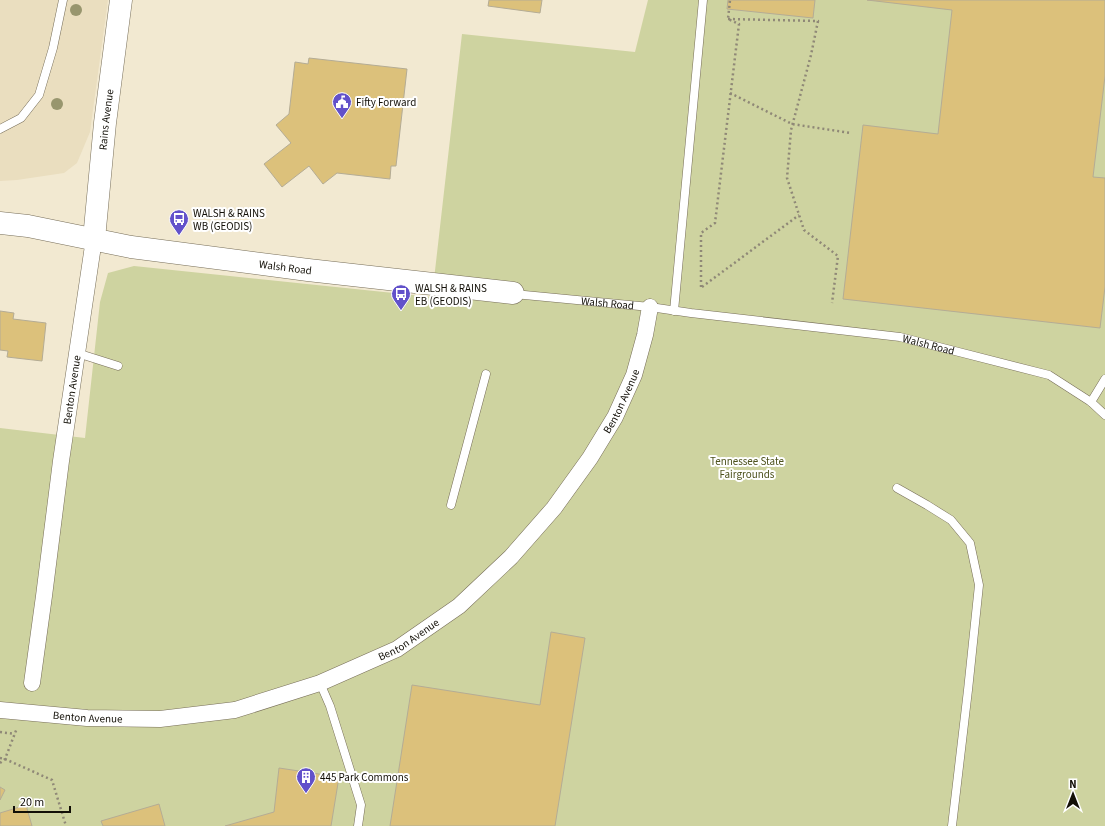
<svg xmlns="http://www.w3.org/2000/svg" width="1105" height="826" viewBox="0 0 1105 826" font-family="'Source Sans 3',sans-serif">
<rect width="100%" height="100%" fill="#f2e9d1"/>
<path fill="#eadebf" d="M0,0h108l-18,132 -13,31 -13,10 -47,7 -17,1z"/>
<path fill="#ced3a0" d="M648,0h457v826h-1105v-398l85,10 15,-136 8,-29 26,-7 298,31 30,-263 173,18z"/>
<g fill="#dcc17b" stroke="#b4ac95">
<path d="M489,0h53l-2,13 -52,-7z"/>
<path d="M728,0h87l-2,18 -86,-9z"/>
<path d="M867,0h238v76l-12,101 12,1v109l-5,41 -257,-29 20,-174 75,9 14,-124z"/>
<path d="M309,58l98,11 -11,97h-5l-1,13 -53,-6 -14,11 -14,-18 -27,21 -18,-23 27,-21 -15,-18 13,-11 6,-52 13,2z"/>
<path d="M0,311l14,2 -1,6 33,4 -4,38 -35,-4 1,-6 -8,-1z"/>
<path d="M551,632l34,6 -30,188h-165l22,-141 128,20z"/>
<path d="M279,768l60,9 -8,49h-106l49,-14z"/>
<path d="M0,787l5,3 -5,10z"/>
<path d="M159,804l6,22h-62l-2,-5z"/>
<path d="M26,805l6,21h-32v-13z"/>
</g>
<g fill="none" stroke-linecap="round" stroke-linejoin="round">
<defs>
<g id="lane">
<path d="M0,129l21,-11 18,-23 14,-47 10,-48"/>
<path id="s1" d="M514,294l136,13 41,6 209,24 149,38 42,27 14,13"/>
<path d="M674,311l29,-311"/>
<path d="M77,353l41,13"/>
<path d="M1091,402l14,-23"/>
<path d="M897,488l30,17 24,15 19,23 9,42 -11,105 -16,136"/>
<path d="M451,505l35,-131"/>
<path d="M320,683l10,23 31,99 -3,21"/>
</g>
<g id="street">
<path id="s2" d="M32,683l12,-87 17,-135 33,-222"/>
<path id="s3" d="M0,710l87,8 73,1 75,-9 85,-27 77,-34 62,-43 52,-49 43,-49 36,-50 25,-41 19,-42 11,-40 5,-28"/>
</g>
<g id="secondary">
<path id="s4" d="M0,223l28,3 103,21 177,23 205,23"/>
<path id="s5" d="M94,239l11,-116 16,-123"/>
</g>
</defs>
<use href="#lane" stroke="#776e59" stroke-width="9"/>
<use href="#street" stroke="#776e59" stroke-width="17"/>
<use href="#secondary" stroke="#776e59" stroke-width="23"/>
<g stroke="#8f8877" stroke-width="2.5" stroke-dasharray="2 3" stroke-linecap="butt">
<path d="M728,19l90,2 -7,34 -20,75 -4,48 17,52 34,26 -6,47"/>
<path d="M730,93l62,31 59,9"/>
<path d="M701,287v-54l14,-10 24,-199 -11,-5 2,-19"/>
<path d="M702,287l97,-72"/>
<path d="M0,732l15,2"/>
<path d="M0,758l5,1 47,21 14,46"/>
<path d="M0,763l5,-4 12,-31"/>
</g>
<use href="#lane" stroke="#fff" stroke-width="8"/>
<use href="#street" stroke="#fff" stroke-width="16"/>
<use href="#secondary" stroke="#fff" stroke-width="22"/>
</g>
<g fill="#98966e">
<circle cx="76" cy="10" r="6"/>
<circle cx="57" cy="104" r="6"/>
</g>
<defs>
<symbol id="civic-pin" viewBox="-11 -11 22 30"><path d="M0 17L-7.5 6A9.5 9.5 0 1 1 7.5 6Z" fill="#6251ca" stroke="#fff"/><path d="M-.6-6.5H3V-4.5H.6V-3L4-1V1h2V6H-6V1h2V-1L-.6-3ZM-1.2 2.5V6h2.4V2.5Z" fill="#fff"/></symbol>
<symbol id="bus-pin" viewBox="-11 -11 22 30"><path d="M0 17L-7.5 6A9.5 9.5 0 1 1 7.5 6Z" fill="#6251ca" stroke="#fff"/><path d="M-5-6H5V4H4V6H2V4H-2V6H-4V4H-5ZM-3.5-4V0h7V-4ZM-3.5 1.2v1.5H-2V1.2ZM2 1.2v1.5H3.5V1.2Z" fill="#fff"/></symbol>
<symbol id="building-pin" viewBox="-11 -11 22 30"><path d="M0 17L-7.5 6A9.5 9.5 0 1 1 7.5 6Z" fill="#6251ca" stroke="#fff"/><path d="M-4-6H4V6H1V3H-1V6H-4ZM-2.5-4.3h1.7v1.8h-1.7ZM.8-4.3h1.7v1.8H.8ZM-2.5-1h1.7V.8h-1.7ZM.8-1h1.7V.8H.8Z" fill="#fff"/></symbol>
</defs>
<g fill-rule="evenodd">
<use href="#civic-pin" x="331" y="91" width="22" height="30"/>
<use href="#bus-pin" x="168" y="208" width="22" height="30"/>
<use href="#bus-pin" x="390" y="283" width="22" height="30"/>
<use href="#building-pin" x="295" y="766" width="22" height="30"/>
</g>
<g text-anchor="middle" stroke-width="4" stroke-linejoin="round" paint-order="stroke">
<g font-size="11" fill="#120f07" stroke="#fff" text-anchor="start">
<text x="356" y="106">Fifty Forward</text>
<text x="193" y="217">WALSH &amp; RAINS<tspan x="193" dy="13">WB (GEODIS)</tspan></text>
<text x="415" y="292">WALSH &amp; RAINS<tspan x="415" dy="13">EB (GEODIS)</tspan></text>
<text x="320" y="781">445 Park Commons</text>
</g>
<g font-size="11" fill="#120f07" stroke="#fff">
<text dy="4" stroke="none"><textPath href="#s5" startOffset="120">Rains Avenue</textPath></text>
<text dy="4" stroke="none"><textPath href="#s4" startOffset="289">Walsh Road</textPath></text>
<text dy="4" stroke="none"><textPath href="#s1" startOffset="94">Walsh Road</textPath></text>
<text dy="4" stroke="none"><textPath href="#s1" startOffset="418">Walsh Road</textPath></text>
<text dy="4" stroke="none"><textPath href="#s2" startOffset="296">Benton Avenue</textPath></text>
<text dy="4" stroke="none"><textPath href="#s3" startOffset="748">Benton Avenue</textPath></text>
<text dy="4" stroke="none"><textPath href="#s3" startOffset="424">Benton Avenue</textPath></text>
<text dy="4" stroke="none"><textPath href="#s3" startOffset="88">Benton Avenue</textPath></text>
</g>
<g font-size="11" fill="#4e521d" stroke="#fff">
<text x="747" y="465">Tennessee State<tspan x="747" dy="13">Fairgrounds</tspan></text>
</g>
</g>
<g transform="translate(1073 794)" stroke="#ffffff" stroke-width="3" paint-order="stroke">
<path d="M0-3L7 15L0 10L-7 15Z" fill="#120f07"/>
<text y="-6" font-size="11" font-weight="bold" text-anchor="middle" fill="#120f07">N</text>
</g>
<path d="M14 806v6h56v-6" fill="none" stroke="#120f07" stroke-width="2"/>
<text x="20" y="806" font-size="12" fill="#120f07" stroke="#ffffff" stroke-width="3" paint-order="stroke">20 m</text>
</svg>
